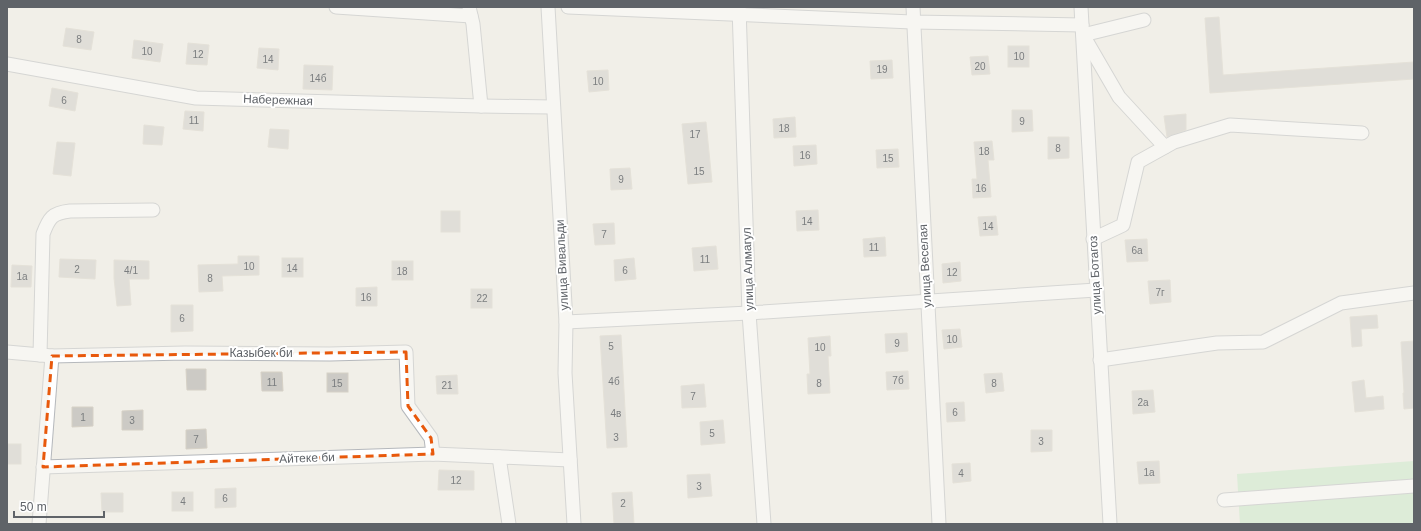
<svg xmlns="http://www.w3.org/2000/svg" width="1421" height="531" viewBox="0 0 1421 531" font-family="Helvetica,sans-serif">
<rect width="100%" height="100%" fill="#f1efe8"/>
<path fill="#c5e8c5" d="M1414,461v63h-174l-3,-50z"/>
<g fill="#cccac5" stroke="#d6d1c6">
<path d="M1219,17l4,58 191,-13v17l-204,14 -5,-75z"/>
<path d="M66,28l28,4 -3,18 -28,-4z"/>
<path d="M134,40l29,4 -3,18 -28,-4z"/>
<path d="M188,43l21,2 -2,20 -21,-1z"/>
<rect x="1008" y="46" width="21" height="21"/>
<path d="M259,48l20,1 -1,21 -21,-2z"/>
<path d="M988,56l2,18 -18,1 -2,-18z"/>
<path d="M892,60l1,18 -22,1 -1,-18z"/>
<path d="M304,65l29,1 -1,24 -29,-1z"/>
<path d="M608,70l1,20 -20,2 -2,-21z"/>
<path d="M52,88l26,5 -3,18 -26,-5z"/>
<path d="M1012,110h20l1,21 -21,1z"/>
<path d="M185,111l19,1 -1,19 -20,-2z"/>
<path d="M1186,114v16l-19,7 -3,-21z"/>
<path d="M795,117l1,20 -22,1 -1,-19z"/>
<path d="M706,122l6,60 -24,2 -6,-60z"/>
<path d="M144,125l20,2 -2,18 -19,-1z"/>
<path d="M270,129l19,1 -1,19 -20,-2z"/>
<path d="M1048,137h21v21l-21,1z"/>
<path d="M992,141l2,19h-6l3,37 -18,1 -1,-19h5l-3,-37z"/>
<path d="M57,142l18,1 -4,33 -18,-2z"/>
<path d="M816,145l1,19 -23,2 -1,-20z"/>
<path d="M898,149l1,18 -22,1 -1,-18z"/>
<path d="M630,168l2,21 -21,1 -1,-21z"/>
<path d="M818,210l1,20 -22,1 -1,-20z"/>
<rect x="441" y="211" width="19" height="21"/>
<path d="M996,216l2,19 -18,1 -2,-19z"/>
<path d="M614,223l1,21 -20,1 -2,-21z"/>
<path d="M885,237l1,19 -22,1 -1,-18z"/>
<path d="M1147,239l1,22 -21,1 -2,-22z"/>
<path d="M716,246l2,23 -24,2 -2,-23z"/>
<path d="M238,256h21v19l-37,1 1,15 -24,1 -1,-27 40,-1z"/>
<rect x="282" y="258" width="21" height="19"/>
<path d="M634,258l2,21 -21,2 -1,-21z"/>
<path d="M60,259l36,1 -1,19 -36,-2z"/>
<path d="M114,260l35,1v18h-20l2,26 -14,1 -3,-28z"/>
<rect x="392" y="261" width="21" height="19"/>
<path d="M960,262l1,19 -18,2 -1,-19z"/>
<path d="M12,265l20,1 -1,21h-20z"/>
<path d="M1170,280l1,22 -21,2 -2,-23z"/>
<path d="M377,287v19h-21v-18z"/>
<rect x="471" y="289" width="21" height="19"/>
<path d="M171,305h22v26l-22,1z"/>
<path d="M1377,315l1,13 -17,1 1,17 -10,1 -2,-30z"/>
<path d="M960,329l2,18 -18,2 -2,-19z"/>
<path d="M907,333l1,18 -22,2 -1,-19z"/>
<path d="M621,335l6,112 -20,1 -7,-112z"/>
<path d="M830,336l1,20h-3l2,37 -22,1 -1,-20h3l-2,-36z"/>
<path d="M1414,341v67l-10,1 -1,-16h1l-3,-51z"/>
<path d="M186,369h20v21h-19z"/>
<path d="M908,371l1,18 -22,1 -1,-18z"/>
<path d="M261,372h21l1,19h-21z"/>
<rect x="327" y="373" width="21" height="19"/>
<path d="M1002,373l2,18 -18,2 -2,-19z"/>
<path d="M457,375l1,19h-21l-1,-18z"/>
<path d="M1364,380l2,18 17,-2 1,13 -29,3 -3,-30z"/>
<path d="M704,384l2,23 -24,1 -1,-22z"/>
<path d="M1153,390l2,22 -22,2 -1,-23z"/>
<path d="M964,402l1,19 -18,1 -1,-19z"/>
<path d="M72,407h21v19l-21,1z"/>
<path d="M143,410v20h-21v-19z"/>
<path d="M723,420l2,23 -24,2 -1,-23z"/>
<path d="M206,429l1,19 -21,1v-19z"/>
<path d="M1031,430h21v21l-21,1z"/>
<rect x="7" y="444" width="14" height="20"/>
<path d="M1159,461l1,22 -21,1 -2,-22z"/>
<path d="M970,463l1,18 -18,2 -1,-19z"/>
<path d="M439,470l35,1v19h-36z"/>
<path d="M710,474l2,22 -24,2 -1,-23z"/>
<path d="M236,488v19l-21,1v-19z"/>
<rect x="172" y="492" width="21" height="19"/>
<path d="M632,492l2,32h-20l-2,-31z"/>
<path d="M101,493h22v19h-21z"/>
</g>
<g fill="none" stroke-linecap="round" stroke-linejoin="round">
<defs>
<g id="minor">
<path d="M336,7l135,9"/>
<path d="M469,7l4,17 8,82"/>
<path d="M548,7l18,315 -1,51 9,151"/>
<path d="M568,7l344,15 170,3 -1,-18"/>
<path d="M739,7l10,306 15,211"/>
<path d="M913,7l26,517"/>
<path d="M1144,20l-61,15 36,62 46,50"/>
<path d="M1082,25l28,499"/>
<path d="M7,64l189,34 285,8 72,1"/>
<path d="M1093,239l30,-14 15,-63 36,-20 56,-17 132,8"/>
<path d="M566,322l183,-9 347,-23"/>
<path d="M7,352l45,4 133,-3 145,1 76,-2 2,54 23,32 2,16"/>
<path d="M40,355l3,-121c6,-16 9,-21 27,-23l83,-1"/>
<path d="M1100,360l117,-17 46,-1 78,-39 73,-10"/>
<path d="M499,457l10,67"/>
<path d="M43,467l390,-13 137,6"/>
<path d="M1224,500l190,-14"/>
<path d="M39,524l13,-168"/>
</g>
</defs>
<use href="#minor" stroke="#b5b8bc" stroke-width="15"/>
<use href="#minor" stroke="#fff" stroke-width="13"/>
</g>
<path d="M0 0H1421V531H0ZM406,352l2,54 23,32 2,16 -390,13 9,-111z" fill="#f1efe8" fill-opacity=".55" fill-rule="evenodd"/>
<path fill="none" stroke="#e8590c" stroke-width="3" stroke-dasharray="8 5" stroke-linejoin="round" d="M406,352l2,54 23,32 2,16 -390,13 9,-111z"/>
<g text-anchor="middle" stroke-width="4" stroke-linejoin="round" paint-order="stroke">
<g font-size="10" fill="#7a7d7f">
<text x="79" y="43">8</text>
<text x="147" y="55">10</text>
<text x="198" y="58">12</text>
<text x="1019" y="60">10</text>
<text x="268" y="63">14</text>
<text x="980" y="70">20</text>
<text x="882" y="73">19</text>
<text x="318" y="82">14б</text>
<text x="598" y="85">10</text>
<text x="64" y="104">6</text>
<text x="194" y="124">11</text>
<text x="1022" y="125">9</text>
<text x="784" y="132">18</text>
<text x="695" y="138">17</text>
<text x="1058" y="152">8</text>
<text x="984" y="155">18</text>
<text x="805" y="159">16</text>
<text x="888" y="162">15</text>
<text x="699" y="175">15</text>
<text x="621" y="183">9</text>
<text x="981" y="192">16</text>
<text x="807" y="225">14</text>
<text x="988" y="230">14</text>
<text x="604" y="238">7</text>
<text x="874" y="251">11</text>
<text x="1137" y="254">6а</text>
<text x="705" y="263">11</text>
<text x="249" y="270">10</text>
<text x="292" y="272">14</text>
<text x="77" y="273">2</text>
<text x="131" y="274">4/1</text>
<text x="625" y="274">6</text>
<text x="402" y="275">18</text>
<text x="952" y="276">12</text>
<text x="22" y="280">1а</text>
<text x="210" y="282">8</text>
<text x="1160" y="296">7г</text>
<text x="366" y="301">16</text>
<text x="482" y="302">22</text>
<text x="182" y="322">6</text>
<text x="952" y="343">10</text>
<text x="897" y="347">9</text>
<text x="611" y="350">5</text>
<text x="820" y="351">10</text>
<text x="898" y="384">7б</text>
<text x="614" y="385">4б</text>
<text x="272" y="386">11</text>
<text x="337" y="387">15</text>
<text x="819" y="387">8</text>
<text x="994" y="387">8</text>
<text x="447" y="389">21</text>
<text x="693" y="400">7</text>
<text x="1143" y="406">2а</text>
<text x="955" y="416">6</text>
<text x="616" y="417">4в</text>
<text x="83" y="421">1</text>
<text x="132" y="424">3</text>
<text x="712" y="437">5</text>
<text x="616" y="441">3</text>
<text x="196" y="443">7</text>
<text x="1041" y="445">3</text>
<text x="1149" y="476">1а</text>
<text x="961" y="477">4</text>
<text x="456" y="484">12</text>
<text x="699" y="490">3</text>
<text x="225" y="502">6</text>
<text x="183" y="505">4</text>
<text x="623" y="507">2</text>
</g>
<g font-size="12" fill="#5f6368" stroke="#fff">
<text transform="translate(278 100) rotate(2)" y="4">Набережная</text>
<text transform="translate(562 265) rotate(-93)" y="4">улица Вивальди</text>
<text transform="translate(925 266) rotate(-93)" y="4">улица Веселая</text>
<text transform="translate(748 269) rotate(-92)" y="4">улица Алмагул</text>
<text transform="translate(1095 275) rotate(-93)" y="4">улица Ботагоз</text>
<text x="261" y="357">Казыбек би</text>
<text transform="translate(307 458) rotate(-2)" y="4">Айтеке би</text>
</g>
</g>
<rect width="1421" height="531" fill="none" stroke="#5f6368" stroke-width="16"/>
<path d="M14 511v6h90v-6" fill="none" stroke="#5f6368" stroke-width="2"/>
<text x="20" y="511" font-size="12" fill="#5f6368" stroke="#ffffff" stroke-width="3" paint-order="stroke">50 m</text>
</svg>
